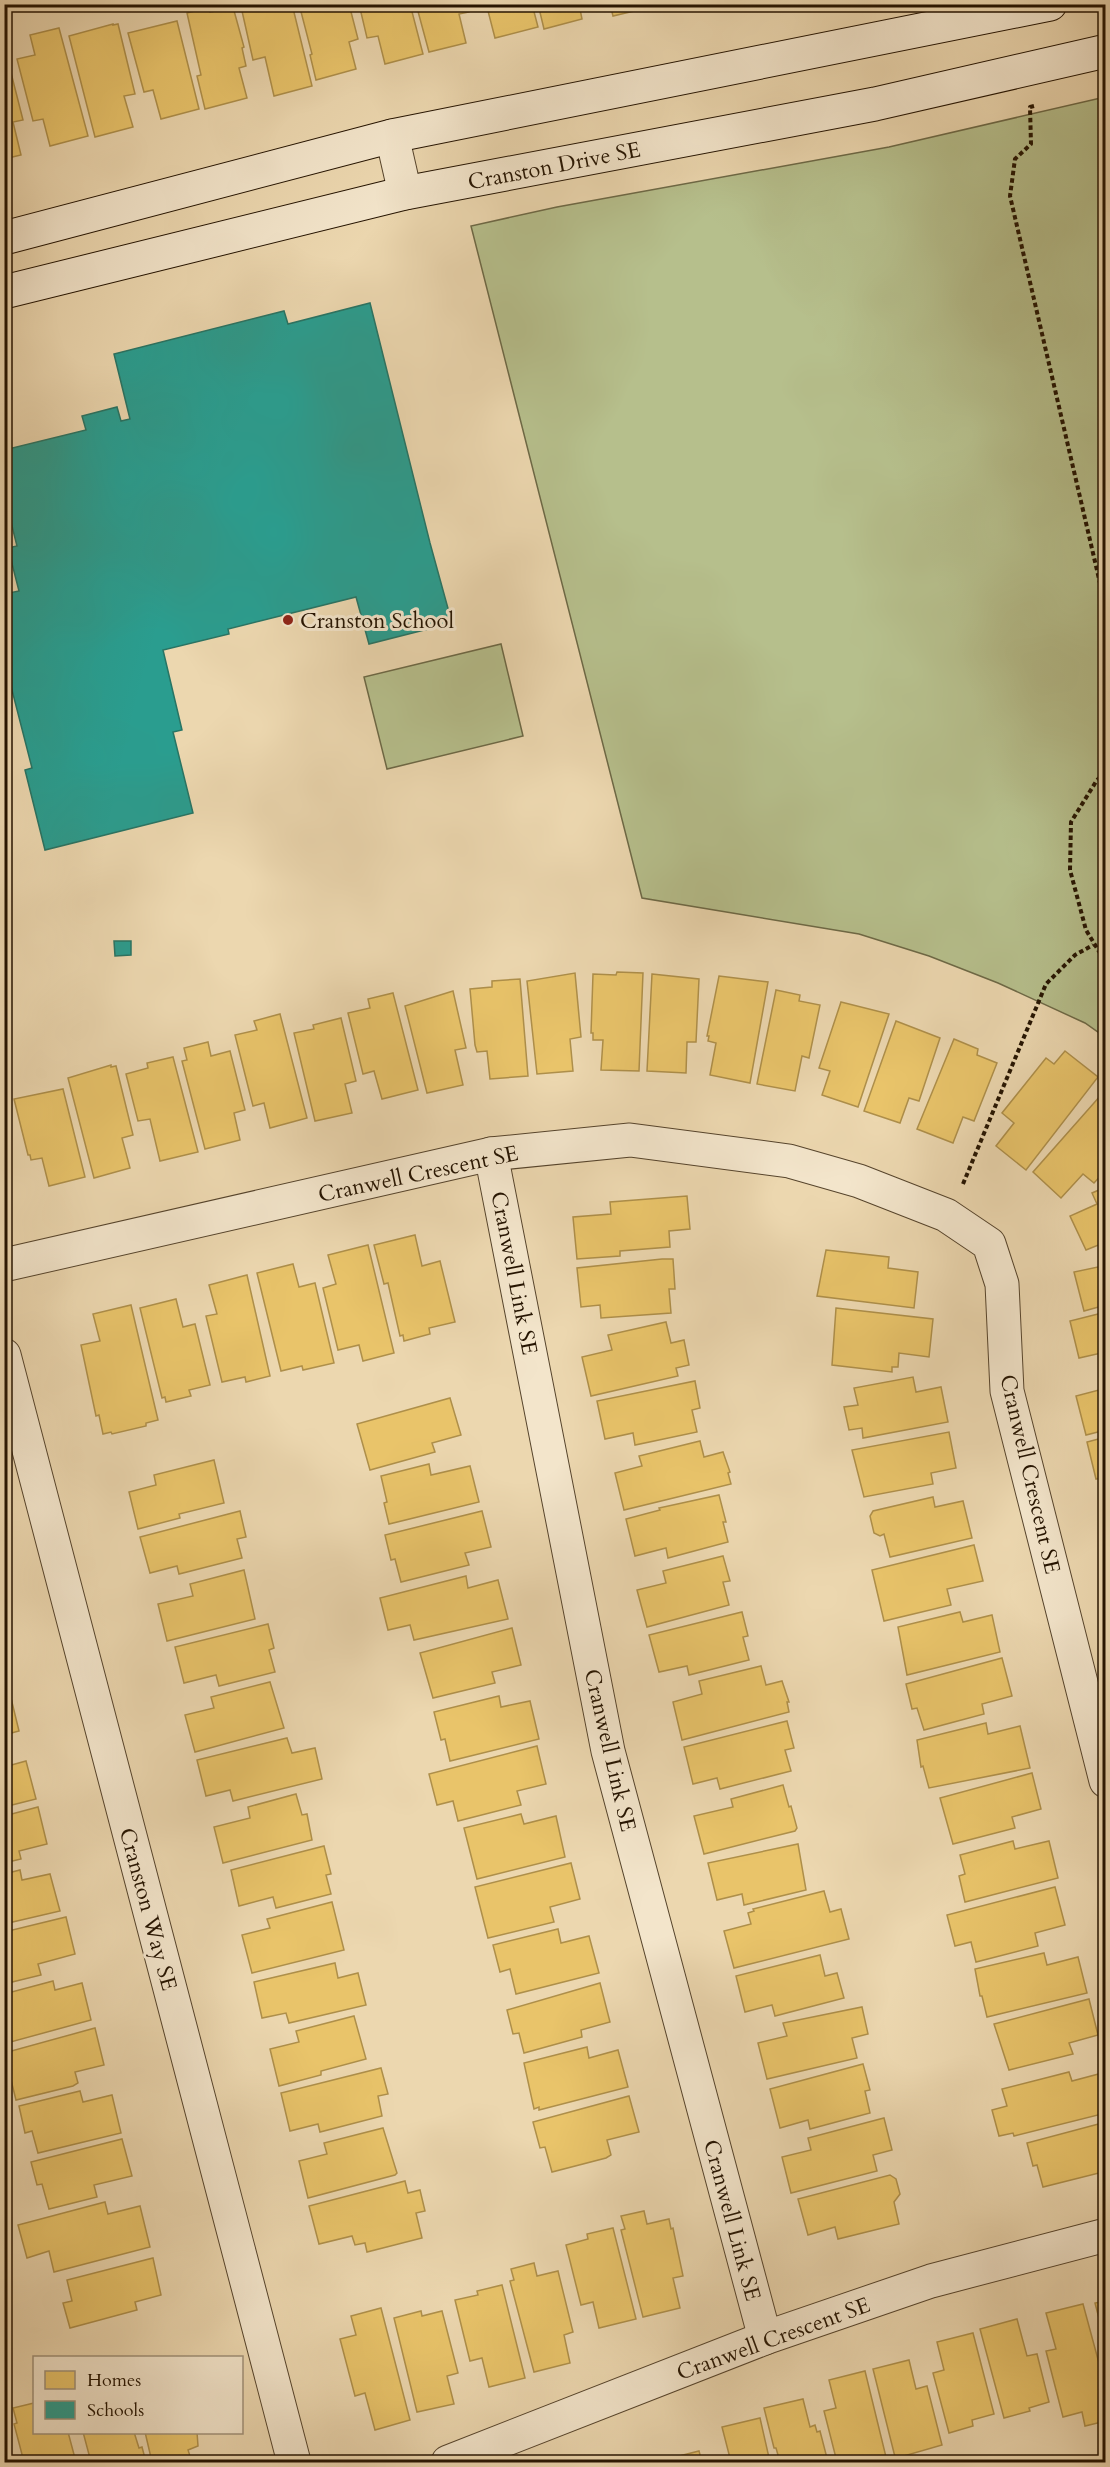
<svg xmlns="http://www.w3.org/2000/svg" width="1110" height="2467" viewBox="0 0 1110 2467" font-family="Cardo,serif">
<rect width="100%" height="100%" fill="#ecd7af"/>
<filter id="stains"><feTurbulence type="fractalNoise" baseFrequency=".00333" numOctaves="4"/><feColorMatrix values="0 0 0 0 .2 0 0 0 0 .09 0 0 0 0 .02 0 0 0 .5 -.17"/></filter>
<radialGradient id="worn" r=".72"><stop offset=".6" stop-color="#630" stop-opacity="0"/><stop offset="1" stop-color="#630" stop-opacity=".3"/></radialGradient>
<g fill="#b6bf8c" stroke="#6d6946" stroke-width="1.5">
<path d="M1105,97h1l-1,940 -20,-14 -87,-40 -69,-27 -70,-22 -217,-36 -171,-672 86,-19 332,-60z"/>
<path d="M501,644l22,92 -136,33 -23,-92z"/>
</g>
<g fill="#e9c46a" stroke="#ae8f4a" stroke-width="1.5">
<path d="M262,4h30l20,82 -38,10 -9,-39 -12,3 -11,-49 20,-4z"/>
<path d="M299,4h50l9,35 -9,3 7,27 -40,11 -6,-25 2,-1z"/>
<path d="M359,4h51l13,50 -38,10 -7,-28 -11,2z"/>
<path d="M416,4h51l2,8 -10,2 7,29 -37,9z"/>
<path d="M476,4h56l6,23 -43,11 -8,-31 -10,2z"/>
<path d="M538,4h41l3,15 -38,10z"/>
<path d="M610,4h40l1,3 -38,9z"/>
<path d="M209,7l1,5 23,-5 11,40 -2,1 4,18 -7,2 8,30 -42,11 -8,-33 4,-1 -14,-62z"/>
<path d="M177,21l22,88 -38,10 -8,-29 -9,2 -16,-59z"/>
<path d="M113,24v1l5,-1 17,70 -11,2 9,31 -38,10 -26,-101z"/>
<path d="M59,28l29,108 -38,10 -7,-27 -10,2 -16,-62 18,-4 -5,-20z"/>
<path d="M7,57l16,63 -10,2 8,33 -17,4v-101z"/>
<path d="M617,972l26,1 -4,98 -38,-1 2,-30h-10v-7h-2l2,-59 23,1z"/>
<path d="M575,973l6,64 -11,2 3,32 -36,3 -10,-93z"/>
<path d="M652,974l47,5 -3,63h-9l-1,31 -39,-2z"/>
<path d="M719,976l49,6 -18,101 -40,-8 6,-32 -8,-2 1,-5h-2z"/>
<path d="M520,979l8,97 -38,3 -3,-28 -10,1 -2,-7 -5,-56 22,-2v-6z"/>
<path d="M776,990l24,5 -1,6 21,4 -11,53 -7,-2 -7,35 -38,-7z"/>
<path d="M453,991l13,57 -11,2 8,35 -36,8 -22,-87z"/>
<path d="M393,993l25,97 -36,9 -8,-28 -11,3 -15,-61 22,-5 -2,-9z"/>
<path d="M841,1002l48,12 -31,93 -36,-12 8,-24 -11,-3z"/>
<path d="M280,1014l27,104 -37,10 -6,-25 -11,3 -18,-71 22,-5 -3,-9z"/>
<path d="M341,1018l15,63 -11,3 7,29 -37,8 -21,-88 20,-4 -1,-4z"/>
<path d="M896,1021l44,17 -21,63 -10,-3 -9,25 -36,-12z"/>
<path d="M954,1039l24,10 -1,6 20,8 -23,58 -11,-4 -10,26 -36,-14z"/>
<path d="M208,1042l3,14 19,-5 15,59 -11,3 6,27 -35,9 -23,-88 5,-1 -3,-12z"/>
<path d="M1065,1051l33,26 -72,93 -30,-24 18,-23 -12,-10 44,-55 8,6z"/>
<path d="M173,1057l25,95 -38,9 -10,-42 -12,2 -12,-47 22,-6 -1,-5z"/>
<path d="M111,1065v2l5,-1 17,69 -11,3 8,30 -36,10 -26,-100z"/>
<path d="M63,1089l22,88 -36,9 -7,-28 -11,2 -1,-5h-2l-14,-56z"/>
<path d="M1101,1095l5,4v71l-12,13 -11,-9 -22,24 -28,-26z"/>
<path d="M1106,1187v55l-20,8 -16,-34 27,-12 -5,-11z"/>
<path d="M687,1196l3,33 -21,2 1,16 -50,4v5l-43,3 -4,-42 38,-3 -1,-12z"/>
<path d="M415,1235l7,31 18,-5 15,61 -26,6 1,6 -26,7 -1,-6 -3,1 -12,-53 -4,1 -10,-39z"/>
<path d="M368,1245l26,108 -31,8 -4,-16 -21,5 -15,-62 13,-4 -8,-29z"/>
<path d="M826,1250l63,7 -1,11 30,4 -4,36 -97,-12z"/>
<path d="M1106,1251v54l-22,6 -10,-39 29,-6 -3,-14z"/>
<path d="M662,1259h11l2,30h-6l2,24 -70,5 -1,-13 -19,2 -4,-39z"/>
<path d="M293,1264l6,23 16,-4 19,80 -31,7 -1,-4 -21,5 -24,-98z"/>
<path d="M247,1275l23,101 -24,6 -1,-5 -23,5 -16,-66 11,-2 -8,-29z"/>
<path d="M176,1299l7,28 12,-3 15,61 -21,5 2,6 -25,6 -1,-5 -3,1 -22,-90z"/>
<path d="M131,1305l27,115 -12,3v3l-34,8 -1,-2 -8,2 -4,-19 -3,1 -15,-71 19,-4 -7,-27z"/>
<path d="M836,1308l97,11 -4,38 -30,-4 -1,14h-6v5l-60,-7z"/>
<path d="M1106,1312v40l-27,6 -9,-37z"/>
<path d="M666,1322l5,21 13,-3 5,25 -13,3 2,8 -87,20 -9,-39 30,-7 -4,-15z"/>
<path d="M913,1377l3,15 25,-5 7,35 -85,16 -1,-10 -13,2 -5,-23 14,-2 -4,-17z"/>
<path d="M1106,1377v53l-20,5 -10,-39 27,-7 -3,-11z"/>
<path d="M695,1381l5,27 -8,2 5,22 -62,13 -2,-12 -28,6 -8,-38z"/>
<path d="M450,1398l11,37 -29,8 3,9 -65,18 -13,-46z"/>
<path d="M949,1432l7,36 -25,5 2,11 -69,13 -12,-47z"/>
<path d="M1106,1437v40l-10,2 -9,-37z"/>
<path d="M700,1441l4,16 19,-5 7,20 -2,1 3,11 -107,26 -9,-37 27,-7 -3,-10z"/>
<path d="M214,1460l10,43 -45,11 1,4 -42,11 -9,-37 27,-7 -2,-10z"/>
<path d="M429,1464l2,11 39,-9 9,36 -90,22 -5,-21 3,-1 -6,-26z"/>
<path d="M719,1495l7,27h-3l5,20 -60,16 -2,-10 -31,8 -9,-37 34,-9 -1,-2z"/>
<path d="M933,1497l2,10 28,-6 9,37 -82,19 -6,-23 -4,2 -6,-3 -4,-17 3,-5z"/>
<path d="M240,1511l6,26 -9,2 5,19 -63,16 -2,-8 -27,7 -10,-36z"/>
<path d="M482,1511l9,36 -26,6 4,12 -68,17 -6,-23 -4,1 -6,-25z"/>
<path d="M974,1545l9,36 -36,8 4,16 -67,16 -12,-51z"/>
<path d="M723,1556l7,25 -7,1 6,23 -82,22 -10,-37 29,-7 -3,-12z"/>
<path d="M244,1570l11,49 -88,22 -9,-37 35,-8 -3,-12z"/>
<path d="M466,1576l2,12 30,-8 10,39 -94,21 -4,-15 -22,5 -8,-32z"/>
<path d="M742,1612l6,24 -5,1 6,23 -60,15 -2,-9 -28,6 -10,-37z"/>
<path d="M960,1612l3,10 29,-7 8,37 -93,23 -9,-48z"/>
<path d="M268,1624l6,24 -5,2 6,22 -56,14 -3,-11 -32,8 -9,-36z"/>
<path d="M512,1628l9,37 -29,7 3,11 -62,15 -13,-45z"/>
<path d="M1002,1658l10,38 -30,8 2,10 -60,16 -7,-22 -5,1 -6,-25z"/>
<path d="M761,1666l5,19 16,-4 7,21h-2l2,10 -107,28 -9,-38 29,-8 -3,-13z"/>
<path d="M270,1682l14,46 -89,24 -10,-37 29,-7 -3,-11z"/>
<path d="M10,1694l9,37 -15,4v-39z"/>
<path d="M499,1696l2,11 29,-6 9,38 -89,22 -5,-22 -4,1 -7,-28z"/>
<path d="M787,1721l7,27 -9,2 6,21 -71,18 -3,-11 -24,6 -9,-37z"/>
<path d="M986,1723l2,11 32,-8 10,42 -101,20 -6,-22 -2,1 -4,-27z"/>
<path d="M287,1738l5,15 23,-5 7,31 -89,22 -3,-11 -24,6 -9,-36z"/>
<path d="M537,1746l9,38 -29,7 4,14 -63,16 -5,-20 -16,4 -8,-31z"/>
<path d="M26,1761l10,38 -32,8v-40z"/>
<path d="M1032,1773l9,36 -29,8 3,11 -62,16 -13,-46z"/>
<path d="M783,1785l6,22 2,-1 6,22 -2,3 -91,23 -10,-38 39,-9 -2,-8z"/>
<path d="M296,1794l6,21 5,-1 5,26 -89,23 -9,-36 36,-9 -2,-11z"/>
<path d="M38,1807l9,37 -28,7 2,8 -17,4v-47z"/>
<path d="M521,1814l3,10 32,-8 9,41 -88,22 -13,-51z"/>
<path d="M1013,1841l2,8 34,-8 9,37 -93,24 -6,-26 6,-2 -5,-19z"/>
<path d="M798,1844l8,46 -62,15 -2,-11 -25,6 -9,-37z"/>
<path d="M324,1846l7,28 -5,1 5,19 -55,14 -3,-11 -34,9 -8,-36z"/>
<path d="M571,1863l9,36 -30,8 4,15 -66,16 -13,-51z"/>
<path d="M20,1870l2,10 28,-6 10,37 -56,13v-50z"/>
<path d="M1055,1887l10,38 -30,8 3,13 -62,16 -5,-20 -16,4 -8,-31z"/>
<path d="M824,1891l6,21 11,-3 8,30 -115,29 -10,-37 27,-7 -3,-11 6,-2 -1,-2z"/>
<path d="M332,1902l12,48 -92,23 -10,-38 28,-7 -3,-9z"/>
<path d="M66,1917l9,37 -37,10 3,11 -37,9v-52z"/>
<path d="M558,1929l3,14 28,-7 10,37 -83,21 -6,-25 -10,3 -7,-27z"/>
<path d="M1044,1953l3,12 31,-8 9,36 -100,24 -5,-21h-2l-5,-27z"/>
<path d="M820,1955l5,21 12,-3 7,25 -69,18 -3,-11 -27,7 -9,-36z"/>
<path d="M335,1963l3,15 20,-5 8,32 -77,18 -3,-10 -24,5 -8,-36z"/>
<path d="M53,1981l2,9 27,-7 9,37 -84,23 -3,-3v-46z"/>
<path d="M600,1983l10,39 -29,8 1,7 -58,16 -5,-20 -6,1 -6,-24z"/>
<path d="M1089,1999l9,36 -29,8 4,11 -64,16 -15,-46z"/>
<path d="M862,2007l6,27 -16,4 5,20 -90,21 -9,-36 29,-7 -4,-13z"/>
<path d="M354,2016l12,43 -45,12v4l-42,11 -9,-37 29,-7 -3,-11z"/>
<path d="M95,2028l9,37 -29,7 3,11 -5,3 -57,14 -6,-24 -3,1 -3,-24z"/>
<path d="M587,2047l2,11 29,-8 10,37 -89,23v-3l-5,2 -10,-46z"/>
<path d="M863,2064l7,26 -5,1 5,22 -60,16 -2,-9 -28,8 -10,-39z"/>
<path d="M381,2068l7,26 -10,2 4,20 -62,16 -2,-8 -28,7 -9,-38z"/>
<path d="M1069,2072l3,9 34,-9v41l-92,23 -1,-3 -14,3 -7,-26 15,-4 -5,-17z"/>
<path d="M80,2091l3,11 29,-7 9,38 -83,20 -6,-22 -7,2 -6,-27z"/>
<path d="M629,2096l10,36 -32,8 4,15 -5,3 -54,14 -7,-25 -5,1 -7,-26z"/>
<path d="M884,2118l8,32 -19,5 4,16 -86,22 -9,-36 29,-7 -3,-12z"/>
<path d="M1106,2122v37l-6,2 3,11 -60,15 -6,-22 -4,1 -6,-23z"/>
<path d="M383,2128l14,45 -2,2 -87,23 -9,-37 28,-7 -3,-11z"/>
<path d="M122,2139l10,37 -38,9 3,12 -48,12 -7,-25 -5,1 -6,-23z"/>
<path d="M890,2175l6,4 4,15 -6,8 5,22 -61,15 -3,-12 -27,8 -10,-36z"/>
<path d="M405,2181l3,12 12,-3 5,21 -9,2 6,25 -55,14 -2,-9 -10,2 -3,-9 -33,8 -10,-38z"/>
<path d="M105,2202l3,12 32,-8 10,41 -96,25 -5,-21 -22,7 -9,-33z"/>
<path d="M644,2211l3,13 22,-5 2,10 2,-1 10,48 -10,2 7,30 -37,9 -22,-87 4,-1 -4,-13z"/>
<path d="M613,2228l23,91 -37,9 -6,-26 -12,3 -15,-60 22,-6 -1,-5z"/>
<path d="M153,2258l8,37 -26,7 2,8 -67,18 -7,-25 9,-2 -5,-21z"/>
<path d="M534,2263l3,13 21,-5 15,61 -9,3 6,28 -36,9 -24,-91 4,-1 -3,-11z"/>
<path d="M502,2285l23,93 -36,9 -7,-29 -12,3 -15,-61 23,-5 -1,-4z"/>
<path d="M1106,2301v44l-11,-42z"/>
<path d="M1083,2304l23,85v32l-21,5 -3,-14 -19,5 -17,-66 10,-2 -10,-36z"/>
<path d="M381,2308l29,112 -35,10 -10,-37 -10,3 -15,-57 16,-4 -5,-19z"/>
<path d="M421,2311l1,5 20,-5 16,62 -11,3 7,28 -37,8 -23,-94z"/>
<path d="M1017,2319l10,37 10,-2 12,48 -20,6 1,3 -26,7 -24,-89z"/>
<path d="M973,2333l21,81 -22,6 1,6 -24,7 -16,-60 11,-3 -7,-28z"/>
<path d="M909,2360l7,29 11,-3 15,59 -45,13 -2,-1 -22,-88z"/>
<path d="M865,2371l22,90 -50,1 -13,-51 12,-3 -7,-28z"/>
<path d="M803,2399l7,28 5,-2 2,7 3,-1 8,31h-48l-4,-14h-2l-10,-40z"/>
<path d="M34,2403v29h34l8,30h-52l-10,-38 3,-1 -4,-15z"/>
<path d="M760,2418l10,44h-39l-9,-35z"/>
<path d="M83,2432h51l5,16 3,-1 4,15h-55z"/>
<path d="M145,2432h52l1,14 -10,4 4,12h-40z"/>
<path d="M4,2438l7,24h-7z"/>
<path d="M699,2451l3,11h-41l-1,-1z"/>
</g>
<g fill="#2a9d8f" stroke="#287464" stroke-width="1.5">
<path d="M370,303l60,240 22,80 -83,21 -13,-47 -128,32 1,5 -66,16 19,80 -9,2 20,81 -148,37 -20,-80 7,-2 -28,-109v-65l15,-3 -11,-43 9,-2 -13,-52v-44l82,-20 -4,-14 35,-9 4,14 9,-2 -16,-65 170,-43 4,13z"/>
<path d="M114,941h17v14l-16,1z"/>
</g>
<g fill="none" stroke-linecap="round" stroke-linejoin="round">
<defs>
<g id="street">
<path d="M392,136l13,57"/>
<path d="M491,1154l117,597 157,587"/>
<path d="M4,1265l487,-111 139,-14 159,21 70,20 87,34 43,29 13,40 5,107 99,390"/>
<path d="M4,1355l290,1107"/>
<path d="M448,2462l317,-124 166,-57 175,-46"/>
</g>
<g id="secondary">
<path d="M4,238l388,-102 658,-132"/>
<path d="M4,292l401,-99 470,-89 231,-53"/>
</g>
</defs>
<use href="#street" stroke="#56442c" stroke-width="35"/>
<use href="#secondary" stroke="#241300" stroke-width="35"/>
<g stroke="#241300" stroke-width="4" stroke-dasharray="4.5 3" stroke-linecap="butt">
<path d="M1034,106l-4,1 1,37 -16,15 -5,37 96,413"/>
<path d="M1106,772l-9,8 -26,42 -1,48 16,60 20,33"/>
<path d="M963,1184l83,-200 29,-29 18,-10"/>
</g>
<use href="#street" stroke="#f3e5cb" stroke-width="33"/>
<use href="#secondary" stroke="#f3e5cb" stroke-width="33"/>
</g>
<circle fill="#8f2418" stroke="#f3e5cb" stroke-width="2" cx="288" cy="620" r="6"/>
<g text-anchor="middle" stroke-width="6" stroke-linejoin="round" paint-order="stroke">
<g font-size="22" fill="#241300" stroke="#f3e5cb">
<text transform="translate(554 165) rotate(-11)" y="8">Cranston Drive SE</text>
<text transform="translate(418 1173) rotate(-12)" y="8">Cranwell Crescent SE</text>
<text transform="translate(515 1273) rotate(79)" y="8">Cranwell Link SE</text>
<text transform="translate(1031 1474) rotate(77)" y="8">Cranwell Crescent SE</text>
<text transform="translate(611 1750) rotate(77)" y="8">Cranwell Link SE</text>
<text transform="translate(149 1909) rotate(75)" y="8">Cranston Way SE</text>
<text transform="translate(733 2220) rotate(75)" y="8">Cranwell Link SE</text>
<text transform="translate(773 2338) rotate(-20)" y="8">Cranwell Crescent SE</text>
</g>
<g font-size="22" fill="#241300" stroke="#f3e5cb" text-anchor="start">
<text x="300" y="628">Cranston School</text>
</g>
</g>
<rect width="1110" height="2467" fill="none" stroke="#ecd7af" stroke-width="24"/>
<rect x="6" y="6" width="1098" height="2455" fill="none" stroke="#241300" stroke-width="3"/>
<rect x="12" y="12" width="1086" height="2443" fill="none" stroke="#241300" stroke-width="1.5"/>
<rect x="33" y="2356" width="210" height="78" fill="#f3e5cb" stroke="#a0917a" stroke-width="1.5"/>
<rect x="45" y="2371" width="30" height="18" fill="#e9c46a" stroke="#a0917a" stroke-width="1.5"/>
<text x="87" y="2386" font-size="18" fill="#241300">Homes</text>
<rect x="45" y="2401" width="30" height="18" fill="#2a9d8f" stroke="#a0917a" stroke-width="1.5"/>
<text x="87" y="2416" font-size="18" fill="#241300">Schools</text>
<rect width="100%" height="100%" filter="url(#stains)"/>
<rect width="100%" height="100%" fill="url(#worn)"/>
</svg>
